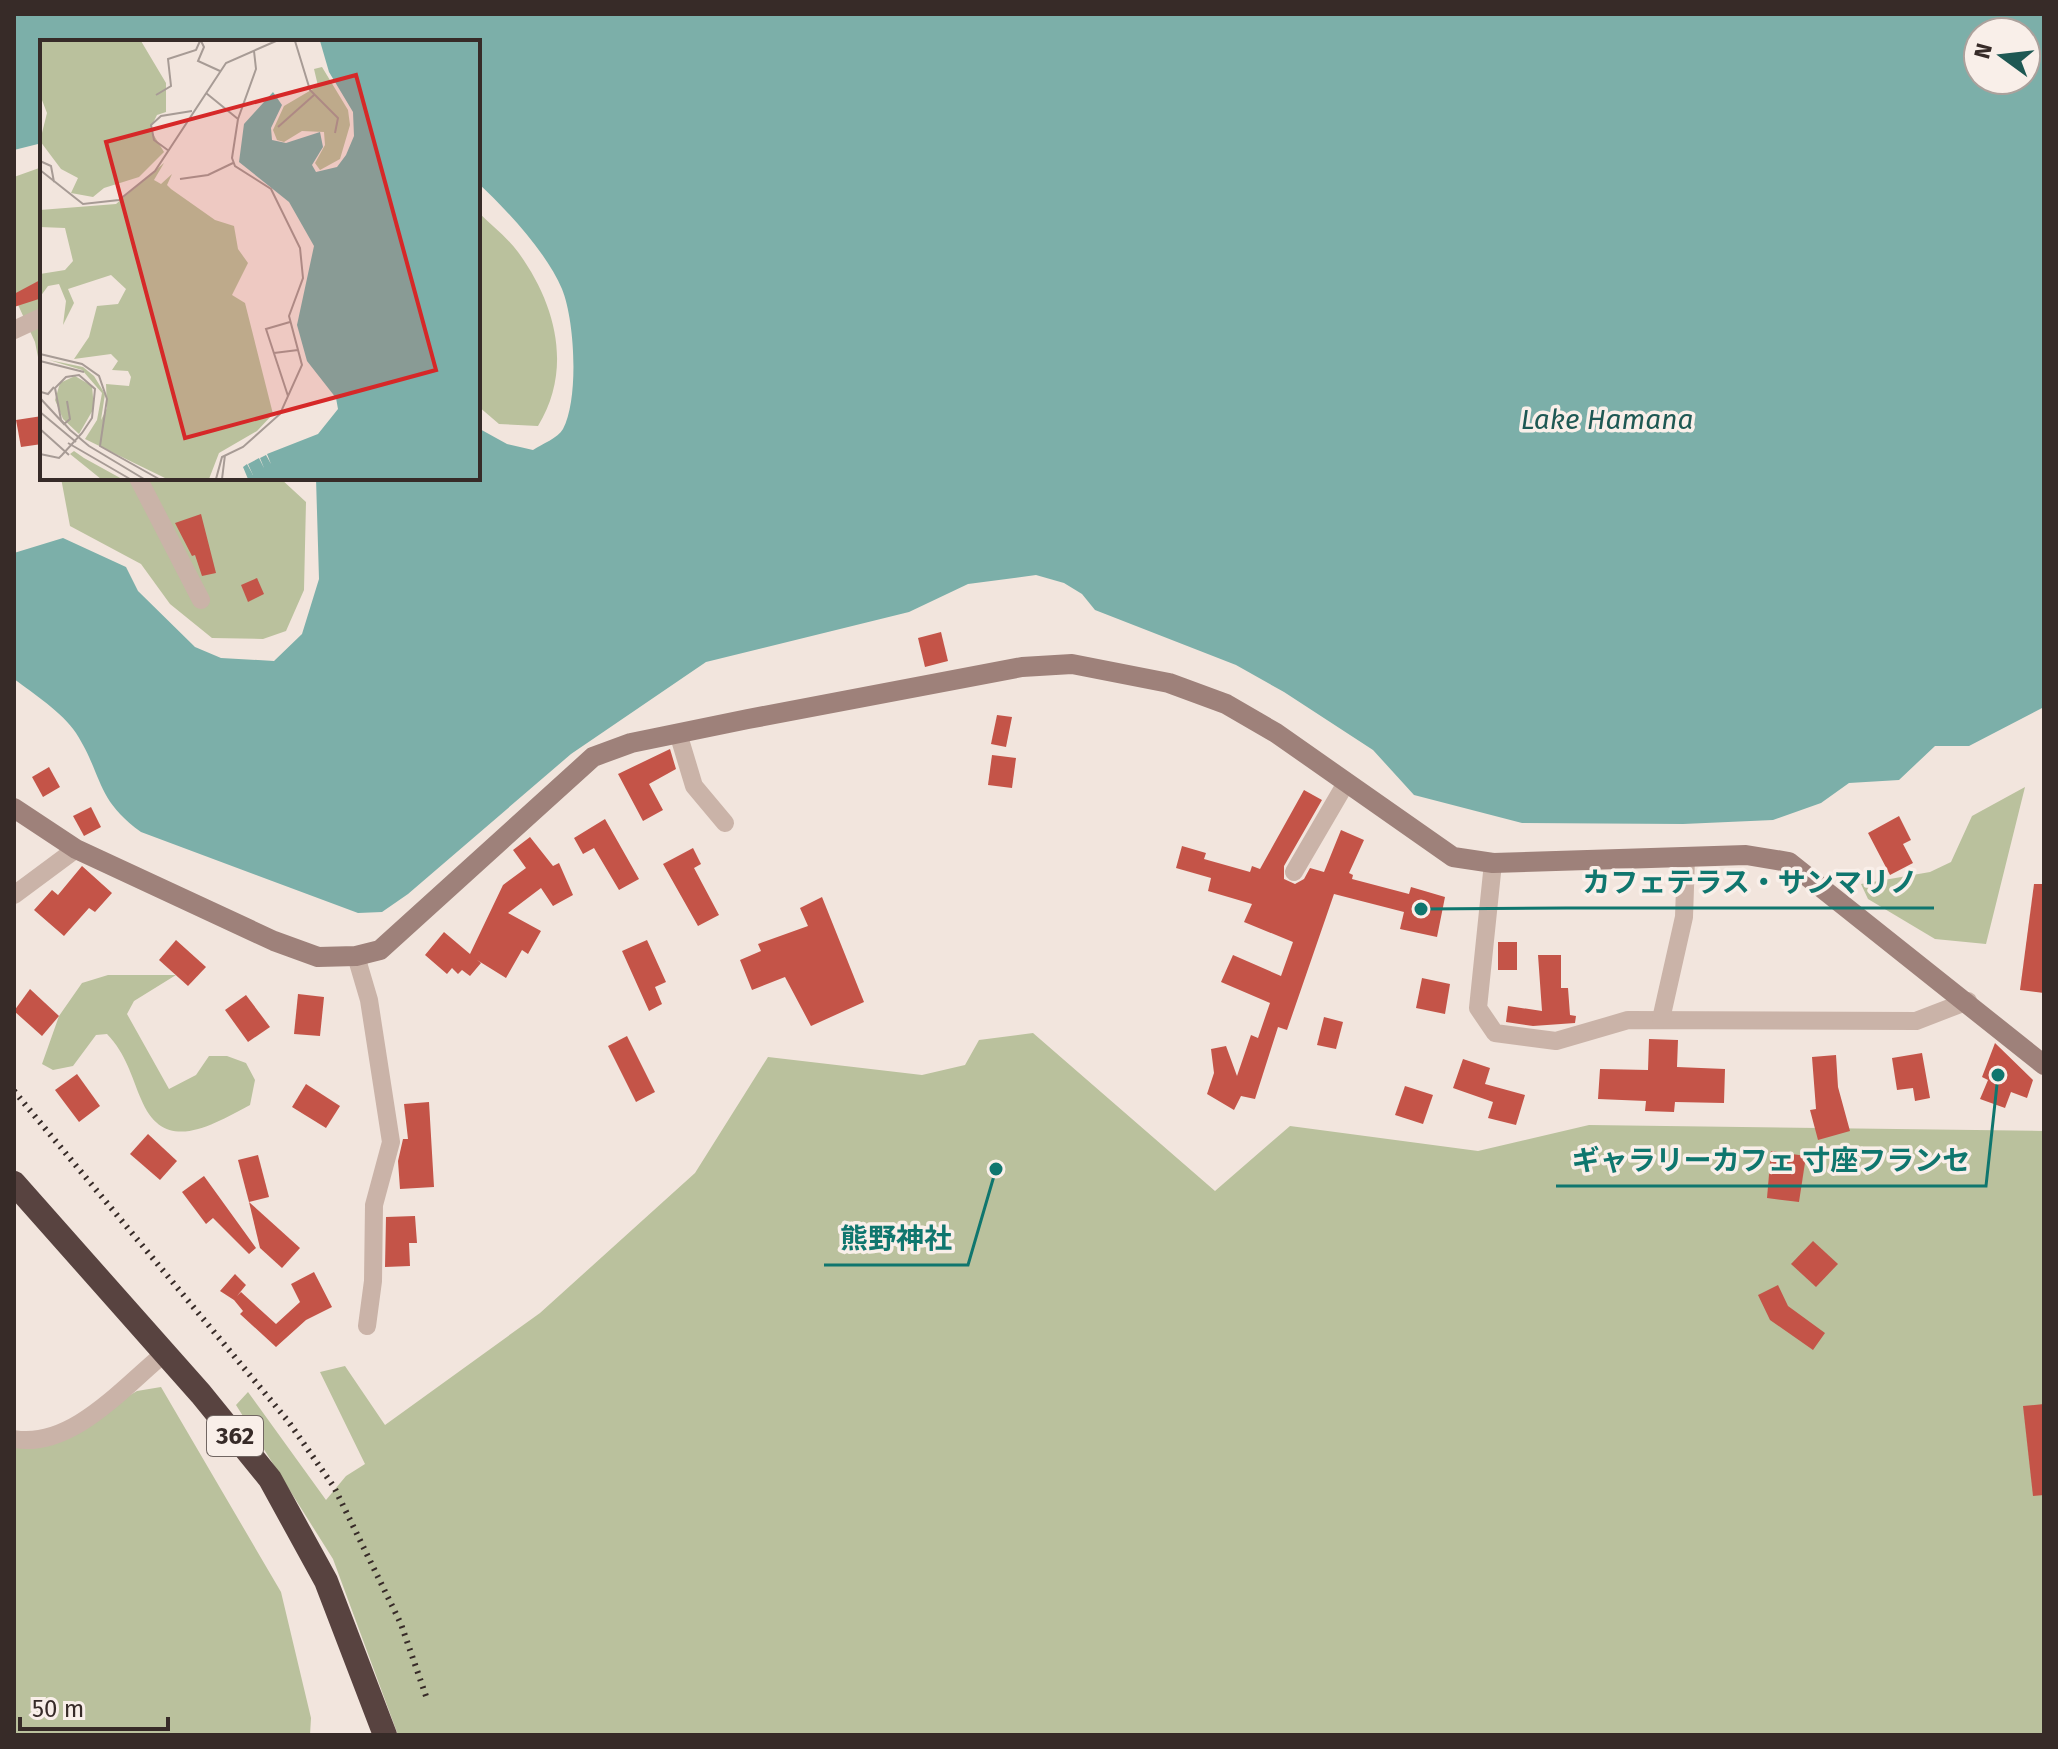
<svg xmlns="http://www.w3.org/2000/svg" width="2058" height="1749" viewBox="0 0 2058 1749" font-family="'Fira Sans','Noto Sans JP',sans-serif">
<rect width="100%" height="100%" fill="#f2e5dd"/>
<g fill="#bac19d">
<path d="M42,167v210l-7,-35 -21,-46v-119z"/>
<path d="M478,212c13,13 29,25 40,40 38,52 55,117 20,174l-39,-2 -21,-18z"/>
<path d="M61,478h219l26,24 -2,88 -18,41 -23,8 -51,-1 -42,-34 -29,-40 -71,-38z"/>
<path d="M2025,787l-39,157 -51,-5 -67,-40 -7,-15 69,-12 21,-10 21,-46z"/>
<path d="M108,975h68l-42,26 -7,13 42,75 27,-14 13,-19h18l19,7 9,17 -5,25c-38,20 -86,51 -109,-6 -10,-24 -15,-45 -34,-65l-11,1 -23,31 -20,4 -11,-6 17,-48 23,-33z"/>
<path d="M1033,1033l182,158 75,-65 188,25 111,-26 455,6v604h-1646l-65,-176 -97,-154 12,-13 78,108 20,-24 19,-12 -45,-92 25,-6 40,59 155,-112 155,-140 73,-116 154,18 43,-10 14,-25z"/>
<path d="M161,1387l120,205 30,126 -1,17h-296v-301l56,-4 67,-39z"/>
</g>
<path fill="#7cafa9" fill-rule="evenodd" d="M14,14h2030v693l-75,39h-34l-36,34 -50,3 -28,20 -48,17 -90,4 -161,-1 -108,-28 -41,-45 -89,-58 -48,-27 -141,-55 -13,-16 -18,-11 -28,-8 -68,9 -59,28 -203,50 -135,92 -163,140 -26,18 -24,1 -217,-81c-46,-33 -38,-57 -65,-99 -14,-21 -42,-39 -62,-54v-126l49,-15 63,29 12,24 57,56 26,11 53,3 28,-27 17,-55 -3,-101h162v-50l29,16 26,6c9,-6 25,-12 30,-21 16,-30 12,-108 -1,-140 -15,-36 -55,-79 -84,-106v-141h-436v101l-28,7zM1978,32h48v48h-48z"/>
<g fill="#c45448">
<path d="M42,279v19l-28,9v-13z"/>
<path d="M42,416v28l-21,3 -5,-27z"/>
<path d="M201,514l15,59 -14,3 -7,-21 -3,1 -17,-33z"/>
<path d="M257,578l7,16 -16,8 -7,-17z"/>
<path d="M941,632l7,29 -23,6 -7,-29z"/>
<path d="M997,715l15,2 -6,30 -15,-3z"/>
<path d="M670,749l6,20 -27,15 14,26 -20,11 -25,-47z"/>
<path d="M992,755l24,3 -4,30 -24,-3z"/>
<path d="M49,767l11,20 -17,10 -11,-20z"/>
<path d="M1304,790l18,10 -38,66v13l11,5 9,-5 6,-11 14,4 17,-42 23,10 -15,33 4,2 -1,4 57,15 2,-7 34,10 -8,40 -37,-8 4,-17 -70,-18 -47,136 -9,-3 -23,72 -14,-3 -7,14 -27,-16 7,-21 -3,-24 15,-3 11,30 14,-41 7,3 12,-35 -49,-21 12,-27 48,21 12,-34 -49,-20 8,-18 -44,-13 3,-13 -35,-10 6,-22 24,7 -2,6 46,13 2,-6 8,3z"/>
<path d="M91,807l10,20 -17,9 -11,-20z"/>
<path d="M1899,816l12,24 -8,4 10,19 -23,12 -22,-42z"/>
<path d="M605,819l34,60 -20,11 -25,-42 -11,6 -9,-16z"/>
<path d="M530,837l23,29 6,-3 14,32 -20,11 -12,-18 -33,25 33,18 -13,23 -6,-4 -16,28 -29,-18 4,3 -11,13 -8,-6 -4,4 -6,-6 -5,6 -22,-19 19,-23 26,22 33,-69 23,-17 -13,-18z"/>
<path d="M693,848l8,16 -7,4 25,47 -21,11 -35,-62z"/>
<path d="M82,866l30,27 -17,19 -6,-4 -25,28 -30,-26 18,-20 6,5z"/>
<path d="M2034,884h10v109l-24,-3z"/>
<path d="M822,897l42,105 -53,24 -26,-49 -33,13 -12,-30 21,-9 -3,-7 50,-18 -8,-18z"/>
<path d="M176,940l30,27 -18,19 -29,-26z"/>
<path d="M647,940l19,42 -11,5 7,17 -13,7 -27,-60z"/>
<rect x="1498" y="942" width="19" height="28"/>
<path d="M1538,955h23v33h7l2,27 6,1 -1,7 -42,3 -27,-4 2,-16 34,5z"/>
<path d="M1422,978l28,6 -5,30 -29,-6z"/>
<path d="M30,989l29,27 -17,20 -28,-25z"/>
<path d="M298,994l26,3 -4,39 -26,-2z"/>
<path d="M246,995l24,32 -22,15 -23,-32z"/>
<path d="M1324,1017l19,5 -7,27 -19,-4z"/>
<path d="M627,1036l28,56 -19,10 -28,-56z"/>
<path d="M1649,1039l29,1 -1,27 48,2 -1,34 -49,-1 -1,10 -29,-1 1,-10 -48,-2 2,-30 48,1z"/>
<path d="M1995,1043l38,37 -6,18 -16,-6 -6,16 -25,-9 8,-19 -6,-3z"/>
<path d="M1922,1053l8,45 -15,3 -2,-13 -16,2 -5,-32z"/>
<path d="M1836,1055l2,32 12,44 -32,9 -8,-30 6,-1 -4,-52z"/>
<path d="M1463,1059l27,9 -5,16 40,11 -9,30 -28,-7 5,-16 -40,-14z"/>
<path d="M77,1074l23,32 -21,16 -24,-32z"/>
<path d="M306,1084l34,22 -14,22 -34,-21z"/>
<path d="M1405,1086l28,9 -10,29 -28,-9z"/>
<path d="M429,1102l5,85 -34,2 -2,-28 5,-22h5l-4,-35z"/>
<path d="M148,1134l29,27 -17,19 -30,-26z"/>
<path d="M1771,1151l35,5 -7,46 -32,-4z"/>
<path d="M258,1155l11,42 -20,5 -11,-42z"/>
<path d="M204,1176l52,72 -7,6 -36,-36 -7,6 -24,-32z"/>
<path d="M249,1202l51,46 -18,20 -22,-20z"/>
<path d="M415,1216l2,27h-8l1,23 -25,1 1,-50z"/>
<path d="M1813,1241l25,23 -22,23 -25,-23z"/>
<path d="M314,1272l18,35 -26,13 -30,27 -36,-33 3,-3 -9,-11 -14,-9 15,-17 11,11 -9,11 4,-4 35,32 24,-22 -9,-18z"/>
<path d="M1778,1285l10,21 37,27 -12,17 -43,-30 -12,-25z"/>
<path d="M2044,1404v91l-11,1 -10,-90z"/>
</g>
<g fill="none" stroke-linecap="round" stroke-linejoin="round">
<g stroke="#cab3a8" stroke-width="18">
<path d="M14,330l28,-13"/>
<path d="M138,478l63,122"/>
<path d="M678,733l16,53 31,37"/>
<path d="M1493,863l-15,145 17,25 61,8 72,-21 288,1 52,-20"/>
<path d="M1294,872l52,-89"/>
<path d="M14,895l62,-46"/>
<path d="M356,956l13,44 22,142 -17,63 -1,76 -6,45"/>
<path d="M1661,1019l23,-102 2,-59"/>
<path d="M14,1439c58,10 109,-52 151,-86"/>
</g>
<path stroke="#9e817a" stroke-width="20" d="M14,808l62,41 198,92 44,16 38,-1 24,-6 213,-193 38,-14 117,-24 274,-52 50,-3 97,19 57,21 50,29 177,124 40,6 253,-8 43,7 255,203"/>
<path stroke="#584340" stroke-width="24" d="M14,1183l187,211 69,85 56,102 59,154"/>
<path stroke="#372b28" stroke-width="6" stroke-dasharray="2 6" stroke-linecap="butt" d="M14,1091l274,330 46,66 67,137 26,75"/>
</g>
<g text-anchor="middle" stroke-width="7" stroke-linejoin="round" paint-order="stroke">
<rect fill="#f9efe9" stroke="#716662" stroke-width="2" x="207" y="1416" width="56" height="40" rx="6"/>
<g font-size="24" font-weight="bold" fill="#372b28">
<text x="235" y="1444">362</text>
</g>
<g font-size="28" font-style="italic" fill="#1e5853" stroke="#f9efe9">
<text x="1607" y="429">Lake Hamana</text>
</g>
</g>
<g transform="translate(40 40)">
<rect width="440" height="440" fill="#f2e5dd"/>
<path d="M0,1h101l25,42v29l-9,3 -7,14 14,23 -25,25 -35,11 -11,9 -22,-4 7,-15 -17,-9 -21,-28 7,-28 -7,-18zM282,27l26,43 2,15 -10,34 -20,11 -5,-7 10,-18 -1,-13 -22,-1 -18,11 -7,-2 -4,-10 11,-24 34,-20 -4,-17zM124,123l-10,17 7,4 11,-10 -5,11 4,4 44,31 19,6 4,23 10,14 -16,32 13,8 28,111 -16,17 -38,22 -10,26h-42l-82,-40 12,-19 5,-27 -20,-23 -33,-10 34,7 11,9 11,18 -4,26 6,-12 -1,-24 23,2 2,-9 -3,-6 -16,-1 6,-9 -7,-7 -37,5 15,-22 8,-31 21,-2 8,-15 -15,-14 -43,14 6,14 -11,22 3,-24 -7,-17 -11,2 -8,11v-23l25,-4 8,-9 -8,-33 -25,-1v-17l76,-6zM35,336l17,10 2,22 -15,26 -16,-15 -8,-19 5,-17zM34,411l10,7 38,21h-21l-31,-25z" fill="#bac19d"/>
<path d="M280,1h160v438h-232l-5,-12 4,-3 6,11 -5,-11 11,-6 5,10 -4,-10 6,-3 5,9 -4,-10 51,-20 20,-25 -2,-11 -29,-37 -10,-36 17,-79 -25,-44 -50,-40 5,-38 29,-32 9,13 -11,23 1,12 14,3 34,-11 3,15 -11,18 4,7 21,-5 9,-12 8,-19 -1,-24 -24,-40z" fill="#7cafa9"/>
<path fill="none" stroke="#a79b95" stroke-width="2" d="M161,1l3,6 -6,14 22,10M255,1l15,49 28,28 -3,15M166,53l32,26M116,55l15,-9 -3,-27 28,-9 4,-9M238,87l36,-32M129,111l-15,-11 -3,-15 10,-9 31,-5M0,121l11,5 3,16M0,130l43,34 36,-4 36,-29 71,-108 50,-22M140,139l28,-4 25,-12M234,313l24,-3M0,314l42,10 17,12 8,23 -7,47 59,33M0,321l44,11M0,330l1,22 7,2 6,-7M248,356l-22,-67 24,-7M0,358l24,26 6,-5 -3,-18M0,372l36,30M0,389l29,26M28,403l62,36M0,414l19,4 3,-3 20,-22 10,-15 3,-29 -16,-14 -13,2 -11,11 6,32 9,10 6,5 7,6 6,5 55,33M176,439l6,-22 21,-10 37,-33 22,-49 -13,-49 14,-38 -3,-30 -29,-59 -36,-23 -3,-8 6,-39 18,-50 -2,-18M182,439l3,-24"/>
<path fill="#d62828" fill-opacity="0.15" stroke="#d62828" stroke-width="4" d="M316,35l80,295 -251,68 -79,-296z"/>
<rect width="440" height="440" fill="none" stroke="#372b28" stroke-width="4"/>
</g>
<path fill="none" stroke="#0f766e" stroke-width="3" d="M1421 909L1566 908H1934M1998 1075L1986 1186H1556M996 1169L968 1265H824"/>
<g fill="#0f766e" stroke="#f9efe9" stroke-width="3">
<circle cx="1421" cy="909" r="8"/>
<circle cx="1998" cy="1075" r="8"/>
<circle cx="996" cy="1169" r="8"/>
</g>
<g font-size="28" text-anchor="middle" font-weight="bold" fill="#0f766e" stroke="#f9efe9" stroke-width="7" stroke-linejoin="round" paint-order="stroke">
<text x="1750" y="892">カフェテラス・サンマリノ</text>
<text x="1771" y="1170">ギャラリーカフェ 寸座フランセ</text>
<text x="896" y="1248">熊野神社</text>
</g>
<rect width="2058" height="1749" fill="none" stroke="#372b28" stroke-width="32"/>
<g transform="translate(2002 56) rotate(285)"><circle r="38" fill="#f9efe9" stroke="#aba19c" stroke-width="2"/>
<path d="M0-6L14 30L0 20L-14 30Z" fill="#1e5853"/>
<text y="-12" font-size="22" font-weight="bold" text-anchor="middle" fill="#372b28">N</text>
</g>
<path d="M20 1717v12h148v-12" fill="none" stroke="#372b28" stroke-width="4"/>
<text x="32" y="1717" font-size="24" fill="#372b28" stroke="#f9efe9" stroke-width="6" paint-order="stroke">50 m</text>
</svg>
